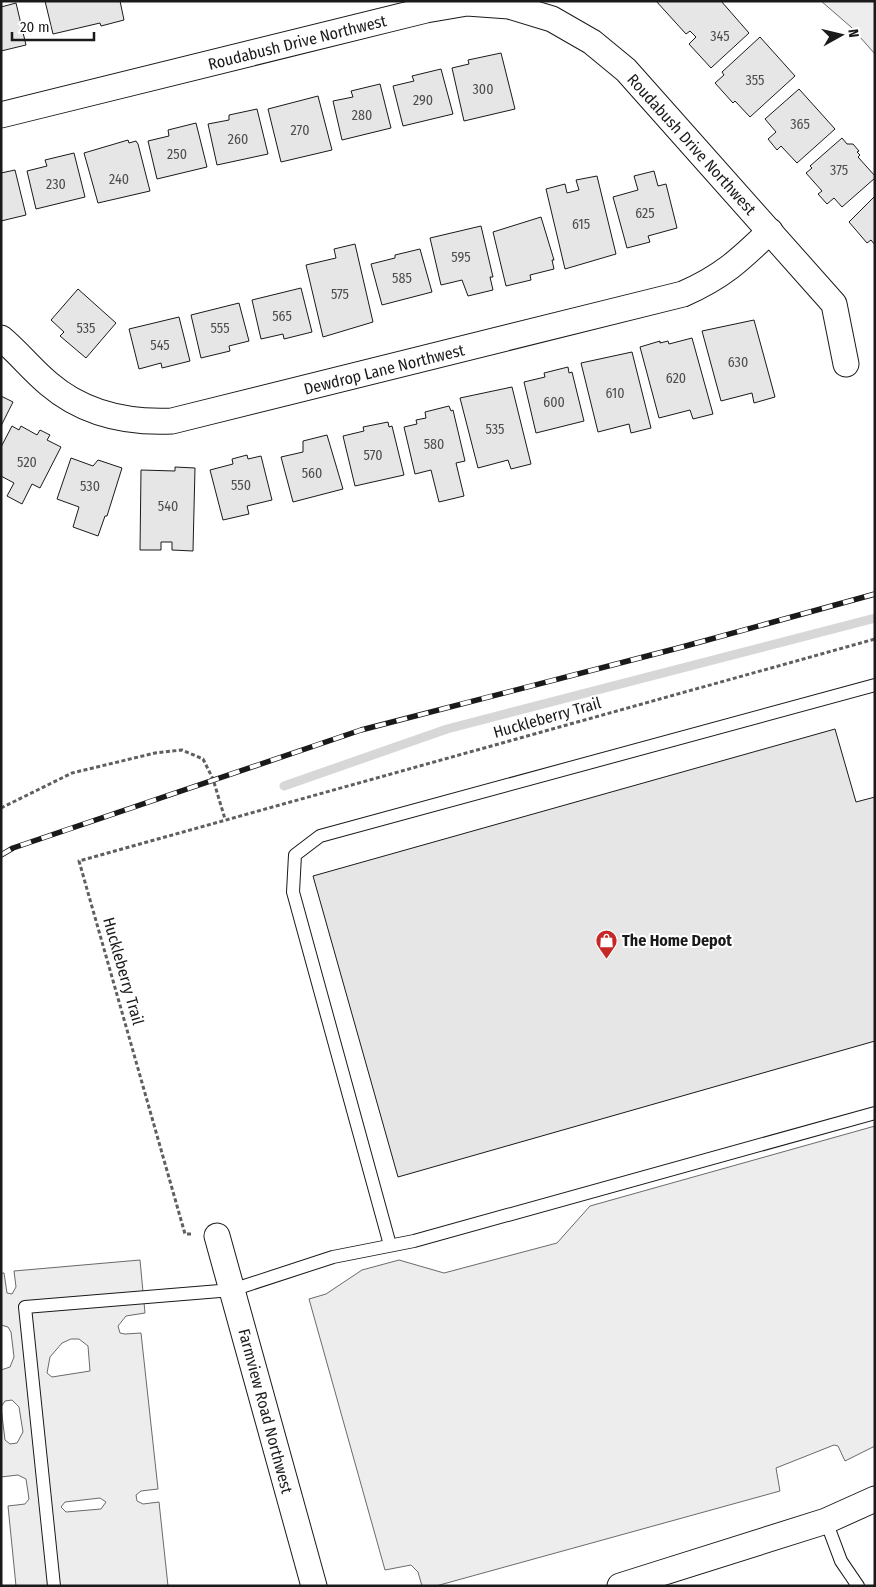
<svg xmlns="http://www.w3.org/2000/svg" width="876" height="1587" viewBox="0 0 876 1587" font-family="'Fira Sans Condensed',sans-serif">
<rect width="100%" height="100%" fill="#fff"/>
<g fill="#ededed" stroke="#6a6a6a" fill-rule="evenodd">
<path d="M821,1h54v53l-24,-27z"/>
<path d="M875,1126v320l-30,15 -7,-15 -4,-1 -58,23 4,23 -344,95h-14l-4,-14 -7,-7 -26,5 -76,-271 17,-5 36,-24 37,-10 45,13 113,-30 33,-37z"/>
<path d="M140,1260l5,53 -19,3 -8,10 2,7 5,1 16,-1 17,156 -17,2 -5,4 1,6 6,3 16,-2 9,84h-152l-8,-80 17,-2 4,-5 -3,-20 -8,-4 -17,2v-107l9,-3 4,-10 -3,-25 -3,-5 -7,-2v-52h3l3,20 5,1 4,-7 -2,-16zM71,1339h8l9,7 2,25 -38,6 -5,-4 3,-16 12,-14zM12,1400l7,7 4,25 -6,11 -7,1 -5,-4 -4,-33 4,-6zM100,1498l6,4 -5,7 -35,3 -5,-5 4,-5z"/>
</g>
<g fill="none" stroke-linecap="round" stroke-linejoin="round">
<path stroke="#d7d7d7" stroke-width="9" d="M284,786l163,-57 428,-111"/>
</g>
<g fill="#e6e6e6" stroke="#1a1a1a">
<path d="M45,1h75l4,19 -23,6 -1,-3 -47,11z"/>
<path d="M656,1h65l28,32 -38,35 -22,-24 7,-7 -6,-6 -4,3z"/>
<path d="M16,3l10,42 -25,6v-44z"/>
<path d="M760,37l35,39 -45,41 -15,-16 -2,2 -18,-20 9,-8 -2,-3z"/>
<path d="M501,53l14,56 -51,12 -12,-53 17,-4 -1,-4z"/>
<path d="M441,69l12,45 -50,12 -10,-40 21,-5 -2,-5z"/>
<path d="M380,84l11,44 -49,12 -9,-39 20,-4 -2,-6z"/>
<path d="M799,89l36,40 -38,34 -16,-17 -4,4 -9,-11 8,-7 -11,-13z"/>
<path d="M318,96l14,54 -51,12 -13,-53z"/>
<path d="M257,109l11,45 -51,11 -9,-41 21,-4v-5z"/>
<path d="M196,123l11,44 -50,12 -9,-38 21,-5 -1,-6z"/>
<path d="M842,138l5,6h6l6,7 -2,1 3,3 -2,2 17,19v2l-33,29 -8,-9 -7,6 -9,-10 4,-3 -16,-18 6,-5 -2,-2z"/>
<path d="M128,140l1,3 7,-2 2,3 12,47 -52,12 -14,-50z"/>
<path d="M74,153l11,44 -49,12 -9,-38 20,-5 -2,-6z"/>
<path d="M15,170l11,45 -25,6v-48z"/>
<path d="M654,171l4,15 8,-2 11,44 -29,8 2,6 -23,6 -14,-51 25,-7 -4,-14z"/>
<path d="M597,176l19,78 -51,15 -19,-80 19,-5 2,9 12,-3 -3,-10z"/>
<path d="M875,196v49l-4,-5 -4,3 -18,-21z"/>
<path d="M541,217l13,43h-2l2,9 -24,6 1,5 -25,6 -13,-54z"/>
<path d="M481,226l12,51h-3l3,13 -25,6 -6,-16 -21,5 -11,-47z"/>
<path d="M355,244l18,78 -50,15 -17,-72 30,-7 -2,-9z"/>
<path d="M420,249l12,43 -50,13 -11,-41 24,-6v-3z"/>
<path d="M301,288l11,44 -28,7 -1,-5 -22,5 -9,-39z"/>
<path d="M78,289l38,34 -30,35 -26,-22 4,-4 -13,-12z"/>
<path d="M239,303l10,38 -20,5 1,5 -29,7 -10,-43z"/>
<path d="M179,317l11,44 -28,7 -1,-5 -22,6 -10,-40z"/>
<path d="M754,320l21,77 -21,6 -2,-10 -31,8 -19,-70z"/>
<path d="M692,338l21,76 -20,5 -3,-9 -31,8 -19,-71 20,-6v2l8,-2 1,3z"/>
<path d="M632,352l19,76 -20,5 -2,-9 -31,8 -17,-69z"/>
<path d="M568,367l1,6 3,-1 12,49 -48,12 -12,-51 21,-5 -1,-4z"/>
<path d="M512,387l19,77 -20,5 -3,-9 -30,8 -18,-70z"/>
<path d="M1,396l12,6 -12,24z"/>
<path d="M449,406l2,5 2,-1 12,51 -9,2 8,33 -25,6 -8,-32 -16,4 -11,-47 13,-3 -1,-4 10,-2 -1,-6z"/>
<path d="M388,422l1,5 3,-1 12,49 -49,11 -12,-50 21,-5 -1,-4z"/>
<path d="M12,426l7,4 2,-4 16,9 3,-5 10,5 -3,5 14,7 -21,41 -8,-4 -10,20 -15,-8 7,-13 -13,-7v-29z"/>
<path d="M327,435l16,54 -50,13 -12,-45 22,-5v-11z"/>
<path d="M247,455l1,4 13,-3 11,44 -25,6 2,8 -26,6 -13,-50 23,-6 -1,-5z"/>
<path d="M71,458l22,8 5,-6 24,8 -15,48h-2l-7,20 -25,-9 6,-20 -22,-8z"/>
<path d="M175,467l20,1 -2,83 -21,-1v-8h-11v8h-21l1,-80 34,1z"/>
<path d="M835,729l21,73 19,-5v244l-477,136 -85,-301z"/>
</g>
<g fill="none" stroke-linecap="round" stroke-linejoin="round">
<defs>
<g id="lane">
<path d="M390,1245l-97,-353 2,-37 25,-19 555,-151"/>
<path d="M826,1521l15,40 17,25"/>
<path d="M54,1586l-29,-279 207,-17 101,-33 81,-16 461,-128"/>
</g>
<g id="street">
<path d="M1,115l425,-105 41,-7 42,3 43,13 40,23 34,28 208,234 12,60"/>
<path d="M1,338c17,14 31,32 48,46 35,30 79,39 123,37l511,-127c39,-17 57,-34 87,-63"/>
<path d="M217,1236l97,350"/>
<path d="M620,1586l206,-65 49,-22"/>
</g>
</defs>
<use href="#lane" stroke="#1a1a1a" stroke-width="14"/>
<use href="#street" stroke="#1a1a1a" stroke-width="27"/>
<g stroke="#5f5f5f" stroke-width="3" stroke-dasharray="4 2.5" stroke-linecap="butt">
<path d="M1,808l71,-35 83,-20 27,-3 21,9 10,20 12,40"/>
<path d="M191,1234h-6l-106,-373 796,-222"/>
</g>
<use href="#lane" stroke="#fff" stroke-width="12"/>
<use href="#street" stroke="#fff" stroke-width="25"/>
<defs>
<path id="rail" d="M1,855l12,-7 348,-118 321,-83 193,-53"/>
</defs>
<use href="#rail" stroke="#1a1a1a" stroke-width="5.5"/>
<use href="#rail" stroke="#fff" stroke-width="4" stroke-dasharray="11" stroke-linecap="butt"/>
</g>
<defs>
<symbol id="shop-pin" viewBox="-11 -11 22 30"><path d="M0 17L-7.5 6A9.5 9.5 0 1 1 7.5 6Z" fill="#c62828" stroke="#fff"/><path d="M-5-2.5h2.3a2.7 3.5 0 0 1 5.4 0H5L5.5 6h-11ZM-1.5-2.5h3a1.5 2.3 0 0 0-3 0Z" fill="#fff"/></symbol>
</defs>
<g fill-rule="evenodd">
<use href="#shop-pin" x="594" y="928" width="25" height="34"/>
</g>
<g text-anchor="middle" stroke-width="4" stroke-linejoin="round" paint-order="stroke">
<g font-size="14" fill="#4d4d4d">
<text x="720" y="41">345</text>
<text x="755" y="85">355</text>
<text x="483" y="94">300</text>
<text x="423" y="105">290</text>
<text x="362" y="120">280</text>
<text x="800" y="129">365</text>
<text x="300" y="135">270</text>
<text x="238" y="144">260</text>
<text x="177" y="159">250</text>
<text x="839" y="175">375</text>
<text x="119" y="184">240</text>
<text x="56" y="189">230</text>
<text x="645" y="218">625</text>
<text x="581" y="229">615</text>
<text x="461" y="262">595</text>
<text x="402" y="283">585</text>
<text x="340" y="299">575</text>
<text x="282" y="321">565</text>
<text x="86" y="333">535</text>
<text x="220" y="333">555</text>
<text x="160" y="350">545</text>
<text x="738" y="367">630</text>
<text x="676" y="383">620</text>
<text x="615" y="398">610</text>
<text x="554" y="407">600</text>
<text x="495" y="434">535</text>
<text x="434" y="449">580</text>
<text x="373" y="460">570</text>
<text x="27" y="467">520</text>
<text x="312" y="478">560</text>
<text x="241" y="490">550</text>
<text x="90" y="491">530</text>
<text x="168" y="511">540</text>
</g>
<g font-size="16" fill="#1a1a1a" stroke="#fff">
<text transform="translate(297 42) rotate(-14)" y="6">Roudabush Drive Northwest</text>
<text transform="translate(692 144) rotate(48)" y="6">Roudabush Drive Northwest</text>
<text transform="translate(384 369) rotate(-14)" y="6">Dewdrop Lane Northwest</text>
<text transform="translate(547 717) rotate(-16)" y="6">Huckleberry Trail</text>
<text transform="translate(124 971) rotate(74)" y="6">Huckleberry Trail</text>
<text transform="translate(266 1411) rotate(75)" y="6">Farmview Road Northwest</text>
</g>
<g font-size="16" font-weight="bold" fill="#1a1a1a" stroke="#fff" text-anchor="start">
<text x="622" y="946">The Home Depot</text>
</g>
</g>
<rect width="876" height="1587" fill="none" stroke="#1a1a1a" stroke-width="5"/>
<g transform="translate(841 35) rotate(82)" stroke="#ffffff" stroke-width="4" paint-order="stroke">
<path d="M0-4L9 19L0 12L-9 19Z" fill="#1a1a1a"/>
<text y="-8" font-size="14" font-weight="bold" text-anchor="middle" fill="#1a1a1a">N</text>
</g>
<path d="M12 32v8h82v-8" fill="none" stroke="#1a1a1a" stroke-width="2.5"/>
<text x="20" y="32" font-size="15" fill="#1a1a1a" stroke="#ffffff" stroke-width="4" paint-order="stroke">20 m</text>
</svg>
